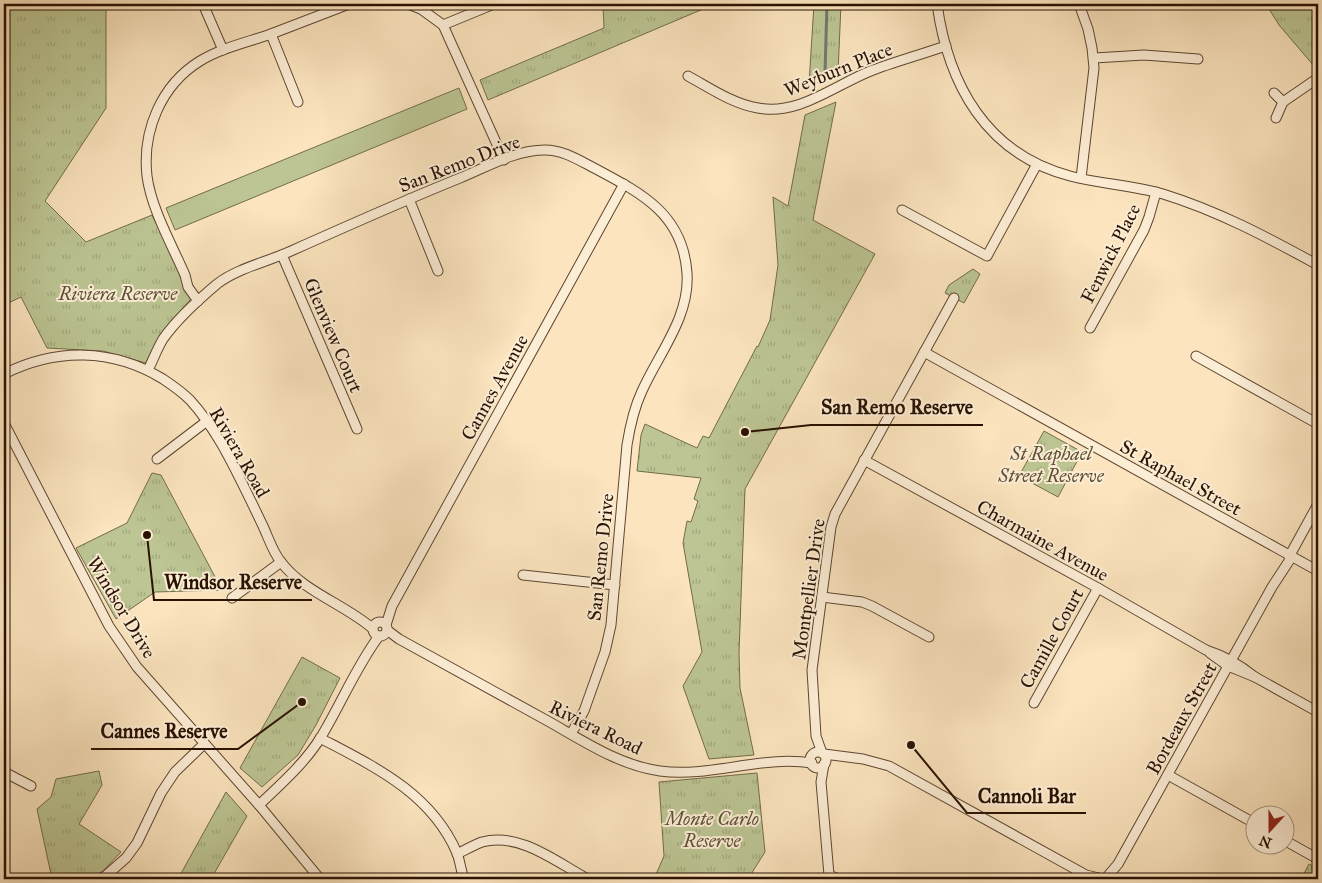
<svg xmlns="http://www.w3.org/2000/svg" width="1322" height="883" viewBox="0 0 1322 883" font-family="'IM FELL Great Primer',serif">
<defs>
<pattern id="park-tufts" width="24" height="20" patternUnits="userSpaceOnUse" patternTransform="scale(1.25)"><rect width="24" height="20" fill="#bcc593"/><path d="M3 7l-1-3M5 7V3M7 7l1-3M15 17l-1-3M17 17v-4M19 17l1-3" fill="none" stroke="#a2a87d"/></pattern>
</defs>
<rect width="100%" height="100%" fill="#fbe4be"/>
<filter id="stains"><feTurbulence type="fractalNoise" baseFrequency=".004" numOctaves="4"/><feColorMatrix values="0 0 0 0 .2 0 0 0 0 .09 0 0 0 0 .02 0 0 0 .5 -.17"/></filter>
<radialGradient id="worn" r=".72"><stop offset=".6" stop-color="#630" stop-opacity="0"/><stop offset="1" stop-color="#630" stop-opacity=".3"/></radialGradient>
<path fill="#bcc593" stroke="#726c4a" d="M459,88l8,21 -292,121 -9,-22z"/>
<g fill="url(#park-tufts)" stroke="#726c4a">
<path d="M4,4h102v104l-61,93 41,41 66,-27 40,83c-19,20 -33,40 -46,65l-43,-12 -56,-3 -26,-51 -17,8z"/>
<path d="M603,4h112l-227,96 -8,-20 124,-52z"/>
<path d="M814,4h27l-3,69 -24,11h-5z"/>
<path d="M1266,4h52v59l-4,3 -35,-41z"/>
<path d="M836,102l-23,118 62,34 -130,235 -6,164 1,35 14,67 -45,4 -26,-73 19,-34 -19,-109 4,-22 4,1 7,-21 -4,-2 7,-21 -64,-7 4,-36 4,-11 52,24 6,-12 6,2 48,-92 1,1 12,-27 8,-55 -5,-68 15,9 17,-91z"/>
<path d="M973,269l7,5 -16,29 -19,-10 4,-8z"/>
<path d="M1044,431l38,21 -24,45 -39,-21z"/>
<path d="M152,473l9,2 61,115 -67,2 -39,27 -40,-71 51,-25z"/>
<path d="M302,657l38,21 -24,47 -18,30 -36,32 -22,-19z"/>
<path d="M99,771l3,14 -23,39 42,28 -18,19 -14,8h-37l-15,-70 14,-12 5,-18z"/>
<path d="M757,773l8,79 -17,27h-94l10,-23 -5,-74z"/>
<path d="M226,792l21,24 -36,63h-33z"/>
<path d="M1309,864l9,5v10h-17z"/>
</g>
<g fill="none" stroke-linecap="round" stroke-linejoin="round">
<path stroke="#727872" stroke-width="3" d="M825,72l2,-68"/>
<defs>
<g id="minor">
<path d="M203,4l20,46"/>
<path d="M408,4l13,5 22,16 61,135"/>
<path d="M937,4c11,80 49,150 133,172 30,8 62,9 93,18 55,17 104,43 155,71"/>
<path d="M1079,4l9,25 4,19 2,20 -13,110"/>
<path d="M443,25l51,-21"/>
<path d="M271,34l27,68"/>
<path d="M1094,58l50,-3 54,4"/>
<path d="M688,76c22,12 45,28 70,32 41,8 78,-24 115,-38 24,-9 49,-16 73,-24"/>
<path d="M1274,93l9,9"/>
<path d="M1276,118l7,-16 35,-24"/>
<path d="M409,199l29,72"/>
<path d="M902,210l85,46 50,-92"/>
<path d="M282,255l75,174"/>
<path d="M198,301l-10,-14 -3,-12c-13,-30 -34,-67 -38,-99 -5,-45 14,-91 53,-115 21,-13 48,-19 71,-27 26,-10 52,-20 78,-30"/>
<path d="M1090,328l54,-98 5,-13 7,-25"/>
<path d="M924,352l394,219"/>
<path d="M1196,356l122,68"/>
<path d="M148,370c5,-10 9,-21 15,-31 14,-20 35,-39 54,-55 21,-16 50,-22 74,-33 56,-25 112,-50 169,-73 27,-11 55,-28 85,-28 19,0 35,11 51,19 47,25 87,46 91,104 3,44 -28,80 -45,118 -8,17 -12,35 -15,54l-16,180 -6,27 -21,59 -13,23"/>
<path d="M4,374c52,-26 108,-26 159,5 9,6 19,13 27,21 12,13 22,28 31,43 15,26 28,54 41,81 6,12 10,27 19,38 23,30 63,42 91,66"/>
<path d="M4,423l105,203 28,41 122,138 61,74"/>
<path d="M157,459l50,-38"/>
<path d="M864,460l234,128 108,62c19,6 34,15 49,27"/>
<path d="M523,575l92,10"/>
<path d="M822,597l40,5 10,4 57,31"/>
<path d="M232,598l49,-36"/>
<circle cx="380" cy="629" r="7"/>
<path d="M386,625l6,-19 232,-422"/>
<path d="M387,630l12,9c49,27 98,54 147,81 36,20 72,45 114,51 50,7 101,-16 152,-8"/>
<path d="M1210,653l18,13 27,11 63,35"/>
<path d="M1034,703l64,-115"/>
<path d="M320,738c55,29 111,55 137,115 3,8 4,18 7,26"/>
<circle cx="818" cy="760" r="8"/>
<path d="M822,753l-6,-17 -4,-66 19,-143 4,-13 119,-216"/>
<path d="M824,754l39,5 26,7 197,109 17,4"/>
<path d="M824,764l-3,18 8,93 10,4"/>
<path d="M4,772l27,14"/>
<path d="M1168,775l86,48"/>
<path d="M259,805c22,-21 46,-42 62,-68 20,-33 35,-70 58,-101"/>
<path d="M1284,840l34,19"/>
<path d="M457,854c8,-4 17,-9 25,-12 37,-10 73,19 104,36"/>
<path d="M1106,878l12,-14 154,-277 17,-26 1,-6 28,-51"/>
<path d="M102,879l24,-21 11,-15 24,-50 14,-21 29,-28"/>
</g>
</defs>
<use href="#minor" stroke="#5e4631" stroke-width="11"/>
<use href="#minor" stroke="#fcedd5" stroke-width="9"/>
</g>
<g text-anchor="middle" stroke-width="4" stroke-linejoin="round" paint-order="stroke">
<g font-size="19" fill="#291202" stroke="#fcedd5">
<text transform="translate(838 69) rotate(-22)" y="7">Weyburn Place</text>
<text transform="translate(459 163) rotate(-21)" y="7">San Remo Drive</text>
<text transform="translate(1110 253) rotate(-63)" y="7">Fenwick Place</text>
<text transform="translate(334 335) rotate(67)" y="7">Glenview Court</text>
<text transform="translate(494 387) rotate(-61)" y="7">Cannes Avenue</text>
<text transform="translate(240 452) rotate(60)" y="7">Riviera Road</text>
<text transform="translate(1181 477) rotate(29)" y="7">St Raphael Street</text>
<text transform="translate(1043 540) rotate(29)" y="7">Charmaine Avenue</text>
<text transform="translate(600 557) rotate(-84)" y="7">San Remo Drive</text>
<text transform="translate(808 589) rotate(-82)" y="7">Montpellier Drive</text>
<text transform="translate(122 607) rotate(59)" y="7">Windsor Drive</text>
<text transform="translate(1051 638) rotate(-61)" y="7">Camille Court</text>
<text transform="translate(1181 718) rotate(-61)" y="7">Bordeaux Street</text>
<text transform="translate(596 727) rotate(26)" y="7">Riviera Road</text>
</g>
<g font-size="19" font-style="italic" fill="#5c5135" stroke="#fcedd5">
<text x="118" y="300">Riviera Reserve</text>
<text x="1051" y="460">St Raphael<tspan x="1051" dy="22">Street Reserve</tspan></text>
<text x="712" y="825">Monte Carlo<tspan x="712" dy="22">Reserve</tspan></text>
</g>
</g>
<path fill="none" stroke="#291202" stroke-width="2" d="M745 432L811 425H983M147 535L154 600H312M302 702L238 749H91M911 745L967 813H1086"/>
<g fill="#291202" stroke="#fcedd5" stroke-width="2">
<circle cx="745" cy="432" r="5"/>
<circle cx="147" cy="535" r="5"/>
<circle cx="302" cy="702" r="5"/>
<circle cx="911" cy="745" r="5"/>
</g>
<g font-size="20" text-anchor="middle" font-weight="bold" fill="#291202" stroke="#fcedd5" stroke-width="4" stroke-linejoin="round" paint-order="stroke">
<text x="897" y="414">San Remo Reserve</text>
<text x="233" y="589">Windsor Reserve</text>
<text x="164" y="738">Cannes Reserve</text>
<text x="1027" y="803">Cannoli Bar</text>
</g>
<rect width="1322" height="883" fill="none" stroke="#fbe4be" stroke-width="20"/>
<rect x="5" y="5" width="1312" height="873" fill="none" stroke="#291202" stroke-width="2.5"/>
<rect x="10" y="10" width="1302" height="863" fill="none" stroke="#291202"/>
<g transform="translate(1270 830) rotate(201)"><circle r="24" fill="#fcedd5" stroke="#a89581"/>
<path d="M0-4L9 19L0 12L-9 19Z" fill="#8f2418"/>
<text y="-8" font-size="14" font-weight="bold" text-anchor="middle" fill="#291202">N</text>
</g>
<rect width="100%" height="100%" filter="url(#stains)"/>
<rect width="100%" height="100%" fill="url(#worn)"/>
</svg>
